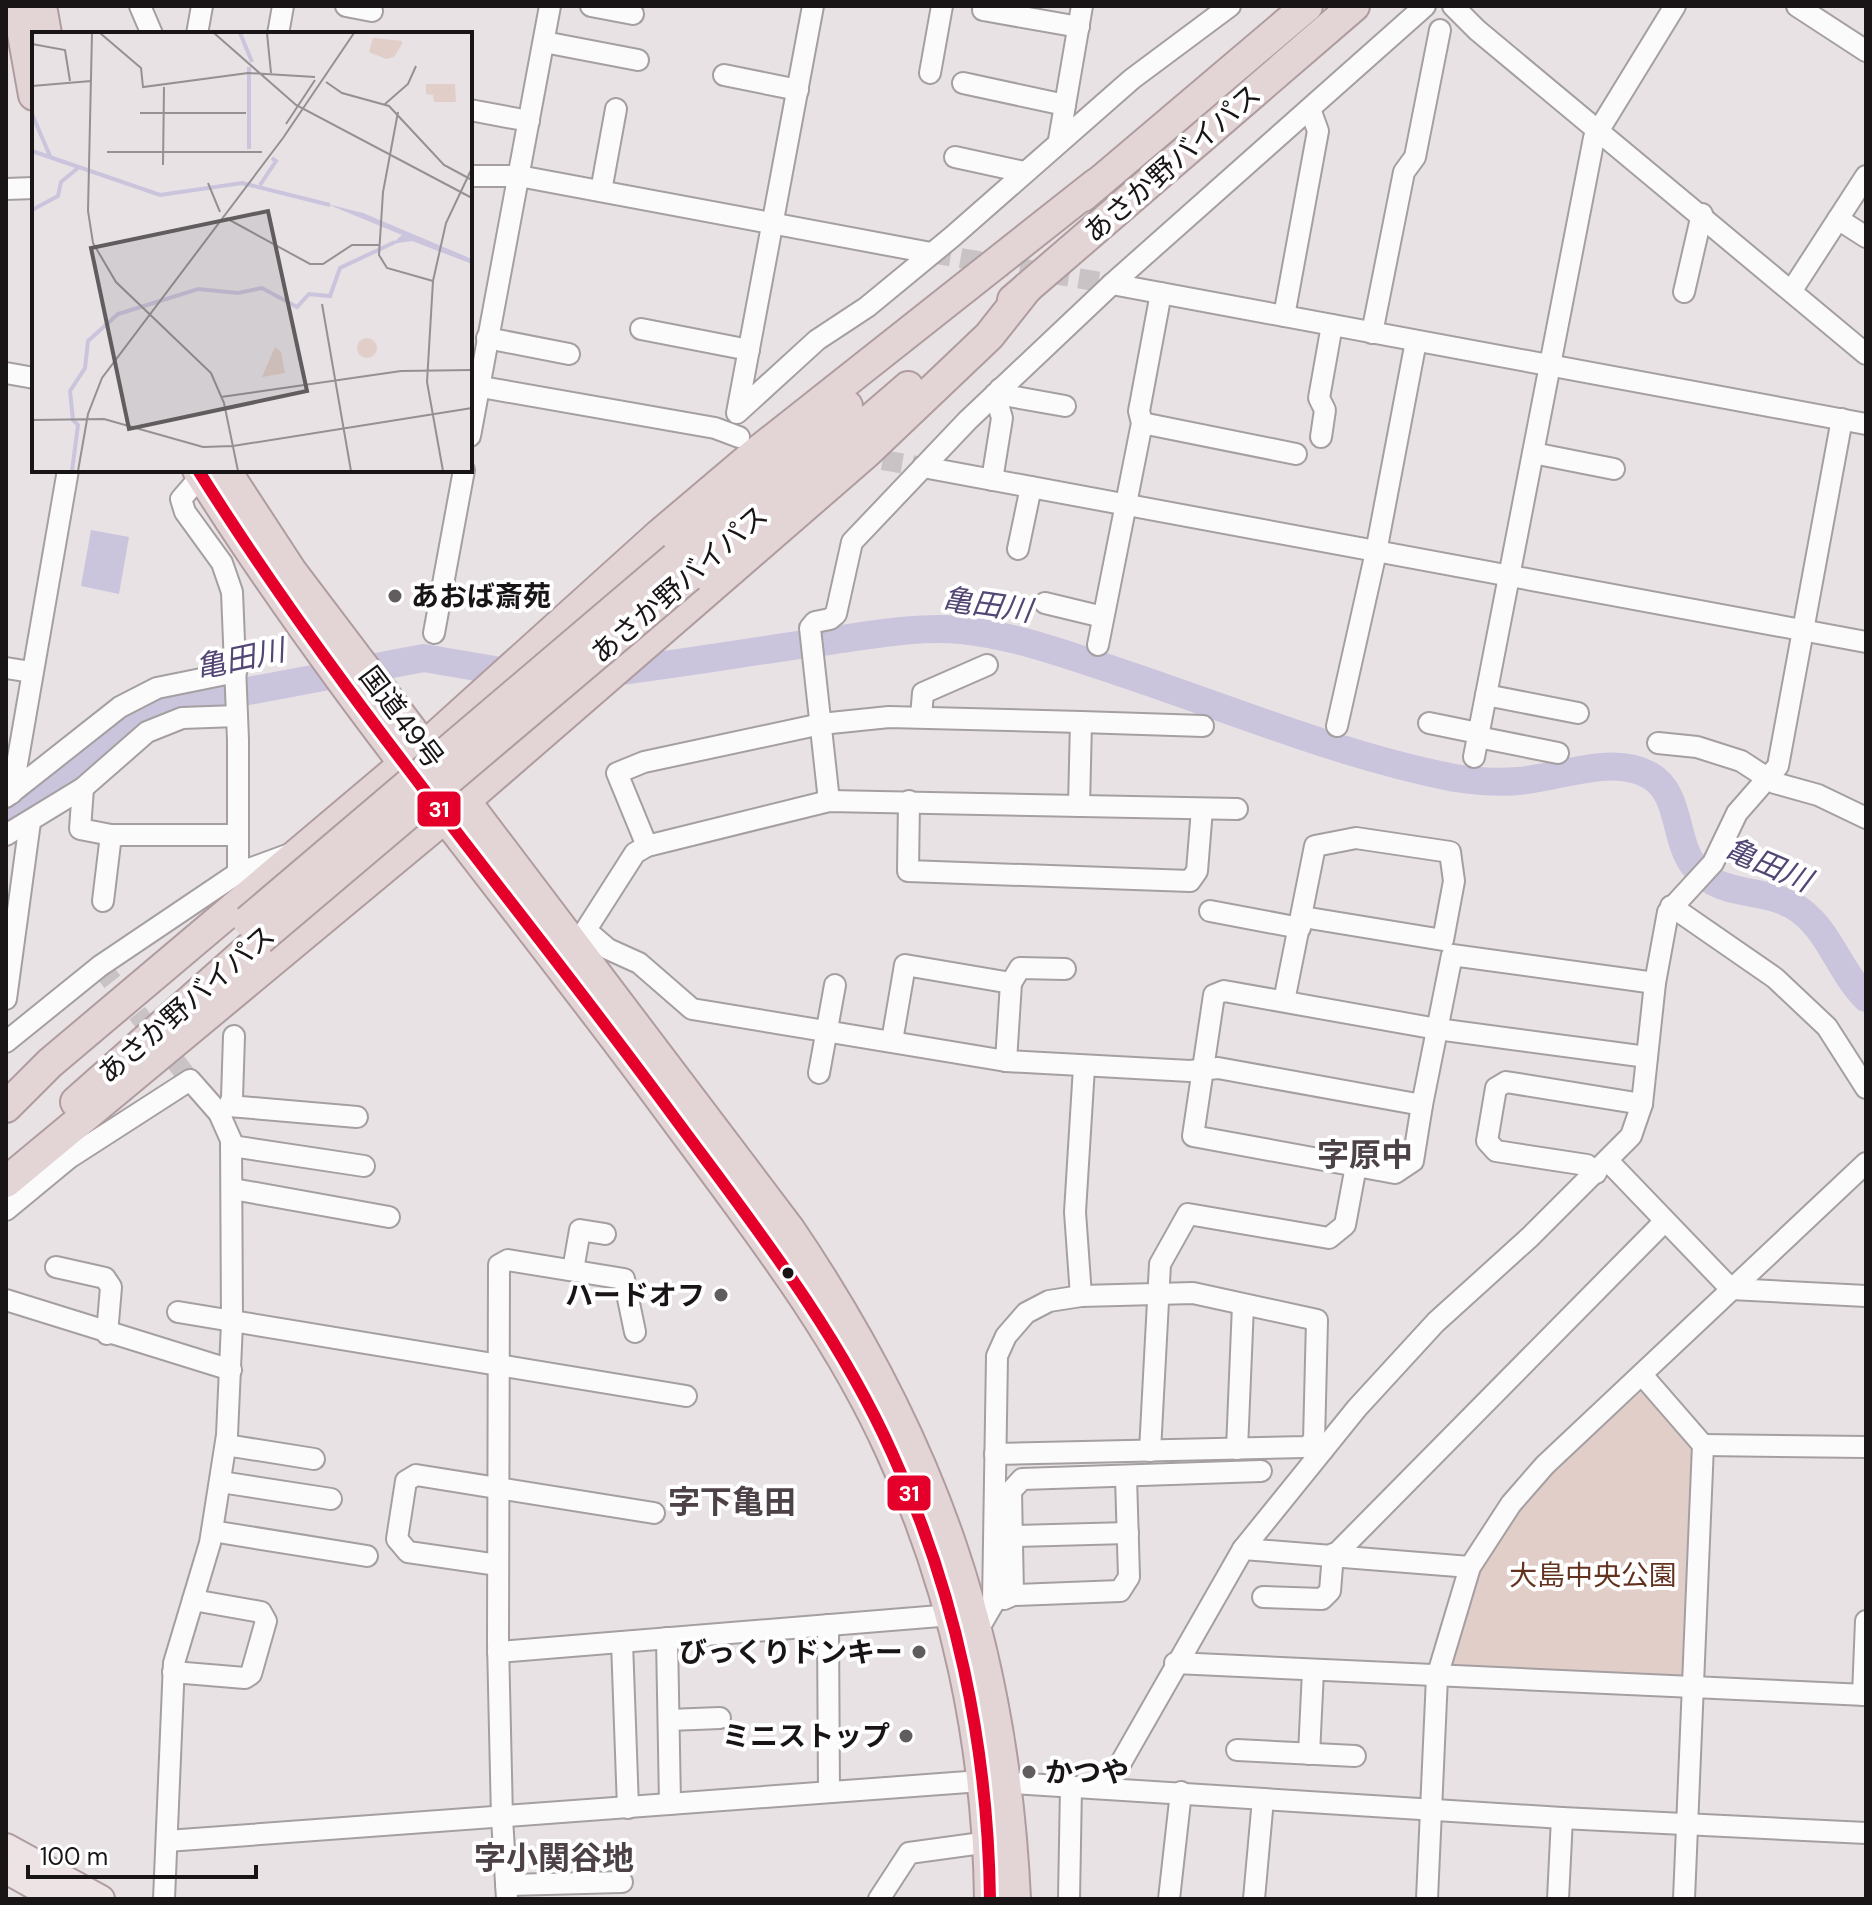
<svg xmlns="http://www.w3.org/2000/svg" width="1872" height="1905" viewBox="0 0 1872 1905" font-family="'DM Sans','Noto Sans JP',sans-serif">
<rect width="100%" height="100%" fill="#e8e2e5"/>
<path fill="#e1cec9" d="M1643,1390l51,59 -8,230 -240,-9 32,-100 57,-82z"/>
<path fill="#cbc4dd" d="M91,530l38,7 -10,57 -38,-8z"/>
<g fill="none" stroke-linecap="round" stroke-linejoin="round">
<g stroke="#cbc4dd" stroke-width="28">
<path d="M604,673c75,-9 149,-22 224,-32 44,-6 88,-15 133,-11 57,6 110,26 164,44 108,36 217,82 330,104 20,3 42,5 63,3 40,-3 94,-27 131,-6 33,18 24,66 46,92 27,31 64,20 97,38 37,21 45,64 74,93"/>
<path d="M6,818l50,-29 81,-70 53,-17 234,-44 99,17"/>
</g>
<g stroke="#c9c3c6" stroke-width="20" stroke-dasharray="20 10" stroke-linecap="butt">
<path d="M931,253l181,31"/>
<path d="M853,455l70,12"/>
<path d="M100,966l90,114"/>
</g>
<defs>
<g id="minor">
<path d="M140,6l12,28"/>
<path d="M346,6l26,5"/>
<path d="M591,6l42,8"/>
<path d="M813,6l-76,407 80,-73 50,-33 85,-70 180,-158 98,-73"/>
<path d="M1453,6l24,24 389,324"/>
<path d="M1797,6l69,45"/>
<path d="M983,10l96,17"/>
<path d="M197,34l5,-28"/>
<path d="M278,34l5,-28"/>
<path d="M544,42l94,18"/>
<path d="M930,73l12,-67"/>
<path d="M724,75l74,15"/>
<path d="M963,83l102,22"/>
<path d="M470,110l59,11"/>
<path d="M1059,140l23,-134"/>
<path d="M955,157l69,15"/>
<path d="M470,176h49l412,77"/>
<path d="M6,189l28,-1"/>
<path d="M601,191l15,-82"/>
<path d="M1838,219l28,18"/>
<path d="M1112,284l754,140"/>
<path d="M1792,290l74,-114"/>
<path d="M1684,292l18,-78"/>
<path d="M1284,316l34,-185 -8,-22"/>
<path d="M641,329l108,21"/>
<path d="M1372,333l32,-161 11,-15 25,-127"/>
<path d="M487,338l82,16"/>
<path d="M6,373l28,5"/>
<path d="M470,385l245,43 24,9"/>
<path d="M1000,389l9,7 56,10"/>
<path d="M1142,423l154,31"/>
<path d="M470,436l80,-430"/>
<path d="M1321,437l4,-27 -6,-12 13,-73"/>
<path d="M1533,453l81,16"/>
<path d="M923,467l943,175"/>
<path d="M992,480l10,-62 -7,-24"/>
<path d="M1018,549l13,-62"/>
<path d="M1045,603l58,14"/>
<path d="M434,633l30,-163"/>
<path d="M1098,645l44,-222 -3,-12 22,-118"/>
<path d="M6,668l25,4"/>
<path d="M1486,695l92,18"/>
<path d="M921,716l2,-23 64,-28"/>
<path d="M1081,722l122,4"/>
<path d="M1429,723l49,10"/>
<path d="M1337,726l39,-174 40,-211"/>
<path d="M1478,737l80,16"/>
<path d="M1658,743l39,4 44,14 34,22 43,12 48,23"/>
<path d="M1474,757l120,-619 81,-132"/>
<path d="M83,788l-3,41 31,6h127"/>
<path d="M12,793l56,-323"/>
<path d="M6,797l114,-90 37,-19 79,-16"/>
<path d="M829,801l-19,-173 5,-6 15,-3 6,-5 16,-72 116,-122 144,-136 313,-278"/>
<path d="M909,801l-1,70 282,10 7,-10 5,-62"/>
<path d="M6,835l77,-47 64,-56 35,-14 55,-2"/>
<path d="M647,846l-30,-73 27,-11 177,-38 68,-7 192,5 -2,84"/>
<path d="M238,873l52,-19"/>
<path d="M103,901l8,-66"/>
<path d="M1671,906l104,72 52,49 39,61"/>
<path d="M1210,911l90,17"/>
<path d="M587,931l21,18 31,14 53,46 314,52 184,10 28,-3 204,37 30,-150 203,28"/>
<path d="M580,939l55,-86 12,-7 182,-45 408,8"/>
<path d="M1011,983l9,-15 45,1"/>
<path d="M6,999l24,-177"/>
<path d="M1284,1001l31,-155 41,-8 94,14 4,29 -11,59 -140,-23"/>
<path d="M892,1041l13,-76 106,18 -5,78"/>
<path d="M6,1042l94,-76 138,-93v-133l-6,-148 -10,-29 -37,-51 -4,-13 20,-23"/>
<path d="M819,1073l16,-88"/>
<path d="M1422,1105l-9,56 -18,12 -202,-37 21,-141 10,-4 213,38 210,28"/>
<path d="M229,1106l128,11"/>
<path d="M219,1113l10,-7 3,-8 2,-62"/>
<path d="M232,1146l132,20"/>
<path d="M1608,1161l123,128 135,7"/>
<path d="M1596,1173l-9,-8 -91,-14 -9,-10 9,-53 10,-6 136,22"/>
<path d="M233,1189l156,28"/>
<path d="M6,1210l63,-52 121,-78 29,33 12,27 1,183 -5,112 -17,108 -36,120 -10,236"/>
<path d="M56,1267l49,11 6,9 -4,47"/>
<path d="M573,1270l7,-40 25,4"/>
<path d="M1081,1296l-6,-84 9,-145"/>
<path d="M6,1300l225,70"/>
<path d="M178,1312l508,84"/>
<path d="M1643,1376l60,69 -19,454"/>
<path d="M226,1445l88,14"/>
<path d="M1703,1445l163,2"/>
<path d="M1237,1449l6,-144"/>
<path d="M1150,1451l10,-187 28,-50 141,24 16,-13 11,-59"/>
<path d="M995,1454l311,-7 8,-6"/>
<path d="M221,1482l110,17"/>
<path d="M212,1531l155,25"/>
<path d="M1013,1536l115,-3"/>
<path d="M1243,1549l227,18"/>
<path d="M1336,1554l329,-333"/>
<path d="M498,1565l-90,-13 -11,-13 9,-58 10,-6 238,38"/>
<path d="M1013,1595l-2,-104 11,-12 239,-8"/>
<path d="M1263,1597l59,2 8,-8 3,-37"/>
<path d="M1004,1599l9,-4 107,-4 9,-14 -3,-100"/>
<path d="M828,1625l1,167"/>
<path d="M979,1628l14,-24 4,-248 9,-20 20,-23 23,-12 32,-5 112,-3 124,27 -3,121 9,9"/>
<path d="M667,1638l3,166"/>
<path d="M622,1642l6,166"/>
<path d="M498,1652l454,-37"/>
<path d="M1175,1663l691,32"/>
<path d="M173,1672l72,6 6,-4 15,-53 -5,-9 -68,-12"/>
<path d="M1863,1695l3,-74"/>
<path d="M669,1720l51,-2"/>
<path d="M1237,1750l118,6"/>
<path d="M1309,1754l4,-83"/>
<path d="M1107,1787l136,-238 114,-141 79,-86 94,-85 101,-101 11,-32 13,-121 13,-71 45,-49 24,-50 41,-47 64,-347"/>
<path d="M167,1841l814,-60 581,37 304,15"/>
<path d="M506,1885l116,-3"/>
<path d="M507,1899l-5,-81 -4,-175 1,-378 9,-5 116,19 11,53"/>
<path d="M879,1899l30,-46 80,-11"/>
<path d="M1069,1899l2,-113"/>
<path d="M1169,1899l12,-107"/>
<path d="M1254,1899l9,-100"/>
<path d="M1427,1899l10,-222 33,-110 41,-63 34,-39 321,-302"/>
<path d="M1558,1899l4,-81"/>
</g>
<g id="major">
<path d="M6,1847l95,52"/>
<path d="M6,1870l52,29"/>
</g>
<g id="highway">
<path d="M18,6l16,89"/>
<path d="M41,6l5,28"/>
<path d="M1083,196l224,-190"/>
<path d="M1013,300l341,-294"/>
<path d="M198,470c142,227 318,431 476,647 79,107 163,213 218,336 64,139 96,293 98,446"/>
<path d="M225,470l66,101 498,658c144,212 214,413 226,670"/>
<path d="M675,558l172,-152"/>
<path d="M689,576l219,-189"/>
<path d="M76,1102l184,-163"/>
<path d="M6,1107l44,-44 373,-315 236,-213 98,-83 339,-268"/>
<path d="M6,1182l461,-383 399,-346 123,-117 38,-48"/>
</g>
</defs>
<use href="#minor" stroke="#a59fa2" stroke-width="24"/>
<use href="#major" stroke="#af9c9f" stroke-width="30"/>
<use href="#highway" stroke="#af9c9f" stroke-width="34"/>
<use href="#minor" stroke="#fcfbfb" stroke-width="20"/>
<use href="#major" stroke="#ede3e4" stroke-width="26"/>
<use href="#highway" stroke="#e3d4d6" stroke-width="30"/>
<defs>
<g id="highway-bridge">
<path d="M248,921l427,-363"/>
<path d="M260,939l429,-363"/>
</g>
</defs>
<use href="#highway-bridge" stroke="#af9c9f" stroke-width="34" stroke-linecap="butt"/>
<use href="#highway-bridge" stroke="#e3d4d6" stroke-width="30"/>
<defs>
<path id="bus-1" d="M198,470c142,227 318,431 476,647 79,107 163,213 218,336 64,139 96,293 98,446"/>
</defs>
<use href="#bus-1" stroke="#fff" stroke-width="18"/>
<use href="#bus-1" stroke="#e4002b" stroke-width="12"/>
</g>
<g fill="#615c5e" stroke="#fff" stroke-width="3">
<circle cx="395" cy="596" r="8"/>
<circle cx="721" cy="1295" r="8"/>
<circle cx="919" cy="1652" r="8"/>
<circle cx="906" cy="1736" r="8"/>
<circle cx="1029" cy="1772" r="8"/>
</g>
<circle fill="#191416" stroke="#fff" stroke-width="3" cx="788" cy="1273" r="7"/>
<g text-anchor="middle" stroke-width="8" stroke-linejoin="round" paint-order="stroke">
<g font-size="28" fill="#191416" stroke="#fff">
<text transform="translate(1172 163) rotate(-41)" y="10">あさか野バイパス</text>
<text transform="translate(679 584) rotate(-41)" y="10">あさか野バイパス</text>
<text transform="translate(402 717) rotate(53)" y="10">国道49号</text>
<text transform="translate(186 1004) rotate(-41)" y="10">あさか野バイパス</text>
</g>
<g font-size="28" font-weight="bold" fill="#191416" stroke="#fff" text-anchor="end">
<text x="411" y="606" text-anchor="start">あおば斎苑</text>
<text x="705" y="1305">ハードオフ</text>
<text x="903" y="1662">びっくりドンキー</text>
<text x="890" y="1746">ミニストップ</text>
<text x="1045" y="1782" text-anchor="start">かつや</text>
</g>
<g font-size="28" fill="#643320" stroke="#fff">
<text x="1593" y="1585">大島中央公園</text>
</g>
<g font-size="30" font-style="italic" fill="#534675" stroke="#fff">
<text transform="translate(987 605) rotate(8)" y="10">亀田川</text>
<text transform="translate(240 659) rotate(-12)" y="10">亀田川</text>
<text transform="translate(1768 865) rotate(23)" y="10">亀田川</text>
</g>
<g font-size="32" font-weight="bold" fill="#4d4247" stroke="#fff">
<text x="1365" y="1166">字原中</text>
<text x="732" y="1513">字下亀田</text>
<text x="554" y="1869">字小関谷地</text>
</g>
</g>
<g transform="translate(32 32)">
<rect width="440" height="440" fill="#e8e2e5"/>
<path d="M341,6l29,3v3l-8,13 -8,2 -17,-7zM394,52h29l1,18h-22l-1,-7 -7,-1zM325 316a10 10 0 1 1 20 0a10 10 0 1 1-20 0ZM243,315l6,5 4,21 -23,4z" fill="#e1cec9"/>
<path d="M295,172l36,9 109,46v5l-60,-23 -20,3 10,-9z" fill="#cbc4dd"/>
<path fill="none" stroke="#cbc4dd" stroke-width="4" d="M208,1l12,29M0,82l18,42M217,117v-82M0,119l128,44 82,-12 88,22M228,153l16,-24 -4,-3M0,178l26,-14 3,-14 17,-14M40,439l6,-46 -5,-5 -3,-29 15,-23 3,-27 30,-27 80,-25 40,4 24,-5 35,19 12,-13 21,2 10,-28 55,-26"/>
<path fill="none" stroke="#959092" stroke-width="2" d="M60,1l-4,178 5,32 23,39 95,91 13,30 14,68M68,1l41,35 2,19 105,-14 67,4M182,1l82,72 176,93M235,1l4,40M0,12l33,6 5,31M440,40v59M294,50l16,11 47,13 55,59 28,15M0,54l59,-5M353,72l23,-20 8,-18M366,80l-15,80 -4,63 8,13 46,13M108,81h106M254,92l29,-44M75,120h155M131,133l1,-78M176,151l12,29M194,186l84,46h13l29,-19h27M290,272l29,167M189,365l180,-26 71,-1M0,388l72,-1 99,28 30,-1M201,414l239,-38M46,439l10,-57 14,-36 181,-240 71,-105M411,439l-16,-89 6,-101 13,-58 26,-55"/>
<path fill="#615c5e" fill-opacity="0.15" stroke="#615c5e" stroke-width="4" d="M236,179l39,180 -178,38 -38,-181z"/>
<rect width="440" height="440" fill="none" stroke="#191416" stroke-width="4"/>
</g>
<g stroke="#fff" stroke-width="3">
<rect x="416" y="790" width="46" height="38" rx="8" fill="#e4002b"/>
<rect x="886" y="1474" width="46" height="38" rx="8" fill="#e4002b"/>
</g>
<g font-size="22" text-anchor="middle" font-weight="bold" fill="#fff">
<text x="439" y="817">31</text>
<text x="909" y="1501">31</text>
</g>
<rect width="1872" height="1905" fill="none" stroke="#191416" stroke-width="16"/>
<path d="M28 1865v12h228v-12" fill="none" stroke="#191416" stroke-width="4"/>
<text x="40" y="1865" font-size="24" fill="#191416" stroke="#ffffff" stroke-width="6" paint-order="stroke">100 m</text>
</svg>
